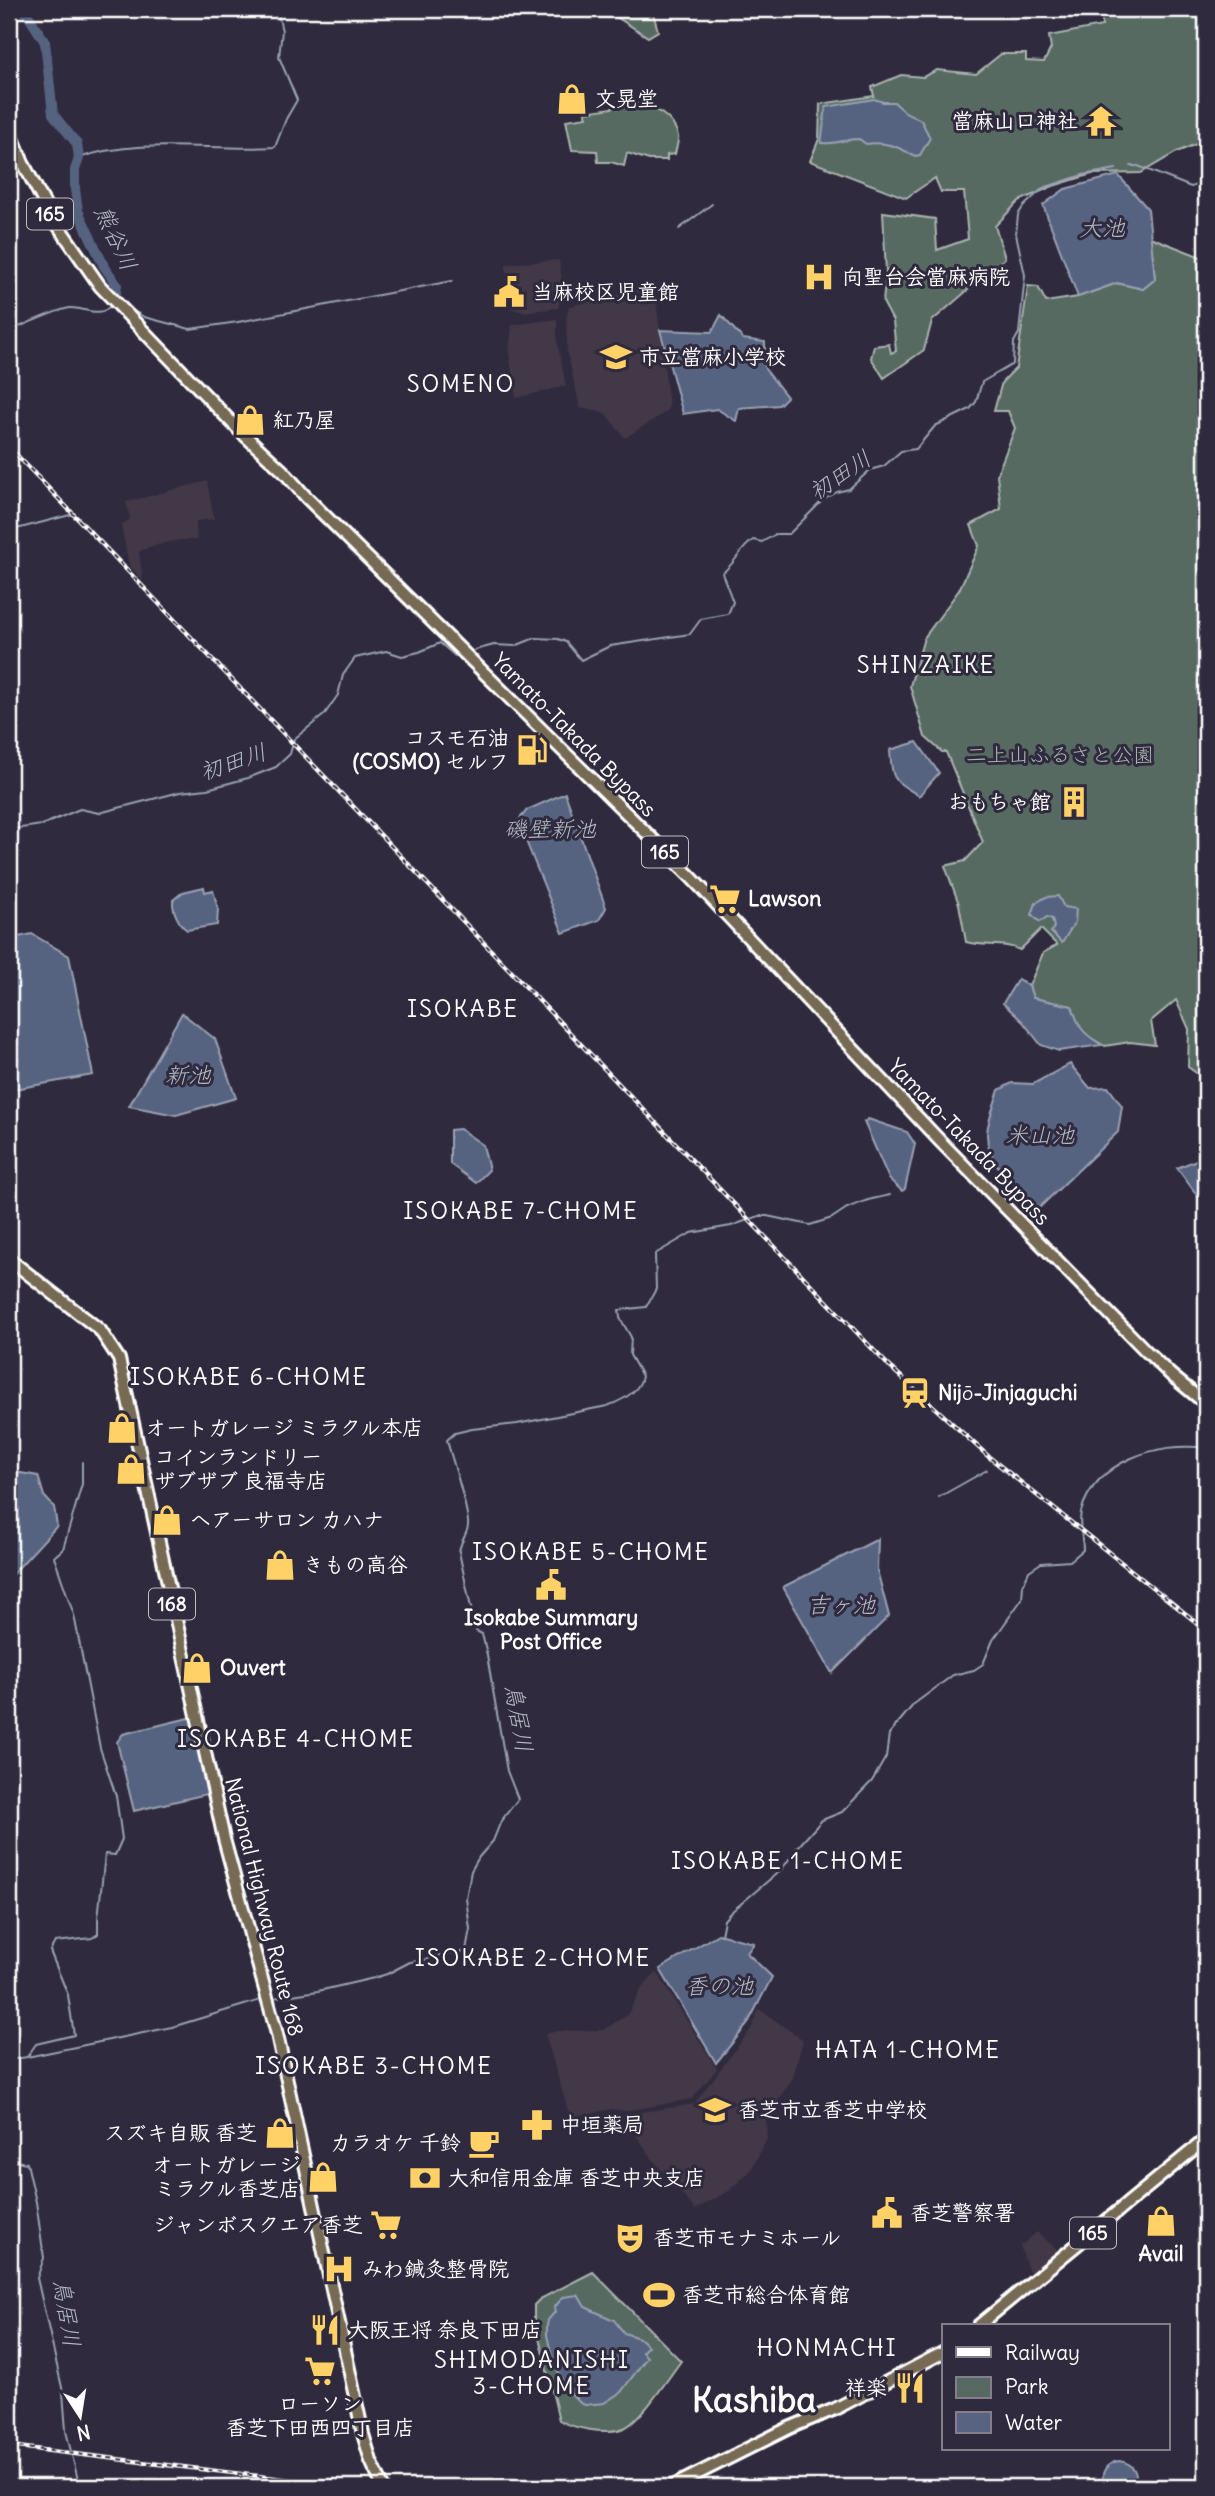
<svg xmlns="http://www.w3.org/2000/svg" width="1215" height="2496" viewBox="0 0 1215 2496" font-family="Delius,'Klee One',sans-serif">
<rect width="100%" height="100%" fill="#2f2a3d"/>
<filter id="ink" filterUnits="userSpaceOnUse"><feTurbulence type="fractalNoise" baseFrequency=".0143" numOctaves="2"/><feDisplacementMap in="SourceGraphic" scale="14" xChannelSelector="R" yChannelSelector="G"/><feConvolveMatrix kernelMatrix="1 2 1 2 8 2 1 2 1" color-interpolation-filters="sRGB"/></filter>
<g filter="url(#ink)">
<g fill="#423846">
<path d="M559,260l4,28 -5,20 -35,4 -17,-5v-43z"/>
<path d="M654,283l15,123 -3,6 -41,26 -20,-25 -25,-5 -13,-56 -1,-34 3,-12 48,-10 5,-9z"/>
<path d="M557,319v22l9,45 -50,12 -7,-46 3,-27z"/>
<path d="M207,481l7,38 -18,2 1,19h-18l-30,7 -10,5 4,29 -14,-16 -8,-39 9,-7 -4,-17z"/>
<path d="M657,1972l60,97 -25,30 -66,12 -14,-2 -42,8 -25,-83 12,-3 46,-1 24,-15 14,-26z"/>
<path d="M759,2009l44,31 -10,38 -27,39 1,22 -16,31 -22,21 -34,19 -41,-49 -32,-46 72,-11 57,-75z"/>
<path d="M1037,2232l22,19 -26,24 -5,-5 -8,-24z"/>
</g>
<g fill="#576a62" stroke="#abb4b0" stroke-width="2">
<path d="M613,9h39l6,22 -10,6 -36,-23 -1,-4z"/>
<path d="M904,9h72l-18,7 -53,-3z"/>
<path d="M1102,9h104v131l-29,12 -36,21 -49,1 -39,12 -34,15 -24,25 10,32 -73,63 -8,29 -40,28 -13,-20 3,-12 15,-2 2,9 5,-2 -3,-30 -10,-19 3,-29 -3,-61 52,7 2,31 31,-11 -4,-47h-23l-6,-14 -29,20 -96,-37 9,-22 1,-35 54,-8 -2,-9 29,-12 22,2 14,-7 39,4 25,-20h25v7l18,1 7,-14 -2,-12 53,-10z"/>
<path d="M638,104c16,3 36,13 40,32 1,4 -2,13 -3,18l-8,1v5h-18l-22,-7 -3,13 -13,-4h-13l-1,-11 -25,-1 -6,-30 21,-3 -2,-5z"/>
<path d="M1150,237l56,22v821l-18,-13 1,-38 -13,-29 -25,21 4,24 -25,-3 -25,4 -18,-10 -9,-10 -6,-20 -39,-8 -4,-12 14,-33 14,-8 -16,-16 -21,21c-16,-8 -36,-3 -54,-8l-7,-38 -14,-38 20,-5 18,-19 -37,-90h-4l-17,-15 -15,-51 14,-48 35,-48 20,-44 -8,-21 30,-16 -4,-34 18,-47 -7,-17h-14l8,-29 14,-14 12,-82 10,1 8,15 32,-5 39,-14 26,6 12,-10z"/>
<path d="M593,2272l88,89c-12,16 -40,60 -57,67 -18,7 -49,1 -65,-8l-25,-103v-12l6,-6z"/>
</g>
<g fill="#576380" stroke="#9aa1b3" stroke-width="2">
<path d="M874,99l9,3h11l11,10 16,8 9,18 -10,17 -5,1c-17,-9 -29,-15 -49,-12l-7,-5c-14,0 -25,6 -38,4l5,-36z"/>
<path d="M1118,175l30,34 7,70 -12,10 -26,-6 -39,14 -35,-92 22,-16z"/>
<path d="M721,315l22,24 22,3v27l22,28 -8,8 -40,3 -3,13 -19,-12 -34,5 -23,-84 52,2z"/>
<path d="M917,742l22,31 -20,23c-26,-17 -27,-14 -29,-46z"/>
<path d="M565,793l41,115 -7,12 -36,13 -45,-112 9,-11z"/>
<path d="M204,887l1,5 8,-2 5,19 -1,16 -30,5c-8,-5 -15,-20 -14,-30l10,-8z"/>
<path d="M1058,896l6,11 12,2 -1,13 -13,21 -11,-11 3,-5 -2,-8 -5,-2 -7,5 -8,-7 4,-12 10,-6z"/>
<path d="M32,934l37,22 24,119 -84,15v-151z"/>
<path d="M1018,979l11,7 4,12 39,8c7,22 10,27 30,39l-43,6 -18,-6 -18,-23 -20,-19z"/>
<path d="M182,1013l33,26 21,59 -60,17 -47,-9z"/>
<path d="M1070,1064l20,24 18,-1 14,19 -4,26 -79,76c-21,-21 -53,-42 -52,-75 1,-14 8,-30 12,-43l13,-7 21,1z"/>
<path d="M868,1119l39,13 8,12 -10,45 -3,2 -13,-12 -25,-57z"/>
<path d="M460,1129l23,16 6,25 -13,13 -26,-19v-34z"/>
<path d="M1206,1156v51l-29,-39z"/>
<path d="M9,1471l29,5 6,20 10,11 3,19 -48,52z"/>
<path d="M878,1539l-1,31 12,46 -57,57 -49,-86z"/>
<path d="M193,1717l18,76 -77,18 -17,-69 6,-8z"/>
<path d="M718,1934l36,9 -7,10 25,24 -25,48 -31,38 -56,-94z"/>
<path d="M578,2295l7,12 29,13 10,13 15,5 9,8 -6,6 5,5 -26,35 -17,11 -19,2 -5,-2 -14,-15 -13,-26 -6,-27v-9l1,-6 7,-8 -1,-4 9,-11z"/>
<path d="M1119,2461c15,2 21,13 14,26h-28c-6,-13 0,-24 14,-26z"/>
</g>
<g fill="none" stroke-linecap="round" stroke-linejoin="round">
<g stroke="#9aa1b3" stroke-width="2">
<path d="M79,158c59,-21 134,-7 196,-11l11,-28 11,-19 -18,-43 3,-26 -5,-22"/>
<path d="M1131,166h7l53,21 15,-6"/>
<path d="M679,229l33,-25"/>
<path d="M126,306l18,11 46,12 48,-7 214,-41"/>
<path d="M9,331c14,-5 50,-23 62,-23 14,0 30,11 41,-4"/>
<path d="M9,531l61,-16"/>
<path d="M475,650l19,-5 21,1 20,-8 23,1 8,3 15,18 29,-14 80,-12 11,-15 27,-5 5,-12 -11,-29c13,-9 18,-24 31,-33l9,2 14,-8h13l34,-34 14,-8 12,-3 21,-19 14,-4 17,-15 15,-2 19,-23 35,-17 6,-7 6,-20 31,-18 1,-22 5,-9 6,-58 -9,-41 2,-19 5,-8 20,-19 40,-13 33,-6"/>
<path d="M9,838l5,-9 28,-4 38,-16 19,4 81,-21 27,-3 41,-11 28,-11 14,-13 4,-15 30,-24 14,-20 5,-20 12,-17 31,-7 16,5 17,-4 21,-9 15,13"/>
<path d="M9,853l2,18h-2"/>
<path d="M939,1497l48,-27"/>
<path d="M721,1935l3,-15 6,-7 52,-44 15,-21 25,-28 20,-8 30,-31 14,-24 3,-23 25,-30 39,-29 21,-5 9,-6 10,-24 29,-41 1,-14 6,-14 12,-8 29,-2 13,-11c0,-13 -5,-25 -2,-38 14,-51 78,-71 125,-64"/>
<path d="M273,1998l45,-7 56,-13 13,-4 23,-12 11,-1 29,-9 8,2 8,-4 4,-21 -4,-31 5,-27 8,-14 14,-16 8,-20 17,-22 -11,-28 -21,-121 -4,-16 -6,-3 -17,-79c1,-10 8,-17 9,-26 2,-14 -17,-69 -21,-86l8,-7 17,-4 45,-5 90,-18c14,-5 33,-14 35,-30l-12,-21 1,-18 -11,-19 -1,-8 27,-3 10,-18 -1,-35 36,-21 40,-7 28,-10h8l43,9 22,-7 15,-10 21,-8 22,-5"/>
<path d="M27,2057l145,-30 92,-28"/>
<path d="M9,2060l18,-3 9,-13 38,-9 -6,-40 -18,-44 5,-9 37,-4 6,-4v-16l7,-64 10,1 7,-16 -6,-43 -16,-48 -26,-133 -20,-58 9,-8 19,-65v-22"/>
<path d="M9,2160l18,3 9,39 8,56 -7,20 26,114 3,39 13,53"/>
</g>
<g stroke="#576380" stroke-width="10">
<path d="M24,9l21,33 8,72 24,30 2,14 -4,12v19l3,22 26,55 13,19 -2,14"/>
<path d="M79,2484l1,3"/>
</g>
<defs>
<g id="trunk">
<path d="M9,128l14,35 27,51 50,72 139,144 44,41 23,26 385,380 249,264 205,209 26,25 35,29"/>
<path d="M9,1259l91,71 19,29 105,480 53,195 86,400 8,27 12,26"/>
<path d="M978,2326l228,-187"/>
<path d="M671,2487l118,-59 46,-19 109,-57"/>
</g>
</defs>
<use href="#trunk" stroke="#fff" stroke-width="16"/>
<use href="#trunk" stroke="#766a55" stroke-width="10"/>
<defs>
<g id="rail">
<path d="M9,447l879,918 101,92 217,173"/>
<path d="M9,2446l341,41"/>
<path d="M9,2476l12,11"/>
</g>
</defs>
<use href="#rail" stroke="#fff" stroke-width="4.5"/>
<use href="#rail" stroke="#2f2a3d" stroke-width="2" stroke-dasharray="5" stroke-linecap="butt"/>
</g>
</g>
<defs>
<symbol id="shop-bare" viewBox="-9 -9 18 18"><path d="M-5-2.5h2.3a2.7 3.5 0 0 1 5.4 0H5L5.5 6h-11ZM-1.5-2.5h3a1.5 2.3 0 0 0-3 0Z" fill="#ffd166" stroke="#2f2a3d" stroke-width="2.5" paint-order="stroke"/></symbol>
<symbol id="temple-bare" viewBox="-9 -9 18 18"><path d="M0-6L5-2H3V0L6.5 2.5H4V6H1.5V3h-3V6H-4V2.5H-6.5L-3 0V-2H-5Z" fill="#ffd166" stroke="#2f2a3d" stroke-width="2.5" paint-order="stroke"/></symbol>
<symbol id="hospital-bare" viewBox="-9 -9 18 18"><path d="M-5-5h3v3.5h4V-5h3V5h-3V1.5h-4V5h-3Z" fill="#ffd166" stroke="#2f2a3d" stroke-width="2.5" paint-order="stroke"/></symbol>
<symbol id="civic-bare" viewBox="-9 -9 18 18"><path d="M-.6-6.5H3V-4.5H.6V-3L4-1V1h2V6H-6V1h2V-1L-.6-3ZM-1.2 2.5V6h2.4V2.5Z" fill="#ffd166" stroke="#2f2a3d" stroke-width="2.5" paint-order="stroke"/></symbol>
<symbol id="school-bare" viewBox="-9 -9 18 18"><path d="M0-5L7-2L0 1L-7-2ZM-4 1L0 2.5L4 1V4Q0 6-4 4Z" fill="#ffd166" stroke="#2f2a3d" stroke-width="2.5" paint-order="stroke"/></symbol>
<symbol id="fuel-bare" viewBox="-9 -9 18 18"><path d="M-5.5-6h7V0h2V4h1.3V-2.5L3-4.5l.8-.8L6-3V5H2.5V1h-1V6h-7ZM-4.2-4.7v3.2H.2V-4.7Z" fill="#ffd166" stroke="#2f2a3d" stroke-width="2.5" paint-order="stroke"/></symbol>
<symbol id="building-bare" viewBox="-9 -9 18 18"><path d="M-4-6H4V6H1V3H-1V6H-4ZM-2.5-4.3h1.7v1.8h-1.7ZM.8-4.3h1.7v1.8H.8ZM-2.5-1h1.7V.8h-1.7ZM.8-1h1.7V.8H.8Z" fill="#ffd166" stroke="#2f2a3d" stroke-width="2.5" paint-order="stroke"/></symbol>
<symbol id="supermarket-bare" viewBox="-9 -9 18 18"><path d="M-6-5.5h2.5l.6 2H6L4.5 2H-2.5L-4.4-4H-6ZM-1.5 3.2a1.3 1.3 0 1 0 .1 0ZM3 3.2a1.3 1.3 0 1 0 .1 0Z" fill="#ffd166" stroke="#2f2a3d" stroke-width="2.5" paint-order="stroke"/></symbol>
<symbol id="station-bare" viewBox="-9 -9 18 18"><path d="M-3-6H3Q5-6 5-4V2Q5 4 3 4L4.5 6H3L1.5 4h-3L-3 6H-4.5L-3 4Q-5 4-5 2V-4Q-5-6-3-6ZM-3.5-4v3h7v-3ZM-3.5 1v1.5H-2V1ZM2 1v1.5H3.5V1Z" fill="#ffd166" stroke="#2f2a3d" stroke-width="2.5" paint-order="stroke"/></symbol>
<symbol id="pharmacy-bare" viewBox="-9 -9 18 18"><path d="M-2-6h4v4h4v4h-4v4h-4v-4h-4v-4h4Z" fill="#ffd166" stroke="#2f2a3d" stroke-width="2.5" paint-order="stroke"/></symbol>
<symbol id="cafe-bare" viewBox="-9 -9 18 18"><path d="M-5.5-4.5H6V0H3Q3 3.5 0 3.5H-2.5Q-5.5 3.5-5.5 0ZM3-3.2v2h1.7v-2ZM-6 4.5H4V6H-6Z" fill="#ffd166" stroke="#2f2a3d" stroke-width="2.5" paint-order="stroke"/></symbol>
<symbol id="bank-bare" viewBox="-9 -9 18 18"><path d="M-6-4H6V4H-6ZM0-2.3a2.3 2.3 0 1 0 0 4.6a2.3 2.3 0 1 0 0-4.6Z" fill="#ffd166" stroke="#2f2a3d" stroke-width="2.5" paint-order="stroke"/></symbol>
<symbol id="theatre-bare" viewBox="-9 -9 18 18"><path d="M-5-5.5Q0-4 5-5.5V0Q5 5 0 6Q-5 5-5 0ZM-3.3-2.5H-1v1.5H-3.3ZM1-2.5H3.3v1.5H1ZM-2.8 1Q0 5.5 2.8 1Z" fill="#ffd166" stroke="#2f2a3d" stroke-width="2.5" paint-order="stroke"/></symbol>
<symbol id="stadium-bare" viewBox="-9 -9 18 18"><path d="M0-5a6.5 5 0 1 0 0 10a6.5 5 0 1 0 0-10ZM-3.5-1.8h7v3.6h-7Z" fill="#ffd166" stroke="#2f2a3d" stroke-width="2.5" paint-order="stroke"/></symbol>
<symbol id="restaurant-bare" viewBox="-9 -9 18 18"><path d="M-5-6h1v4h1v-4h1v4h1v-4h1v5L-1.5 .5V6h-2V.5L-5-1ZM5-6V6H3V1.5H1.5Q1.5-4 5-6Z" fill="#ffd166" stroke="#2f2a3d" stroke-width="2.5" paint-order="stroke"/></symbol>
</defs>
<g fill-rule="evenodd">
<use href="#shop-bare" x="550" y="77" width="44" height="44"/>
<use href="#temple-bare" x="1079" y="99" width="44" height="44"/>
<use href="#hospital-bare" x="797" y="255" width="44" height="44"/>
<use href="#civic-bare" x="487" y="270" width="44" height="44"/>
<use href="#school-bare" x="594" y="335" width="44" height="44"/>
<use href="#shop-bare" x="228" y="398" width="44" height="44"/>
<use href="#fuel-bare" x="510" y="728" width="44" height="44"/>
<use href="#building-bare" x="1052" y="780" width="44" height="44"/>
<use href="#supermarket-bare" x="703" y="877" width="44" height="44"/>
<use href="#station-bare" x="893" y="1371" width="44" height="44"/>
<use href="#shop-bare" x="100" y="1406" width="44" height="44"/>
<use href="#shop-bare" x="109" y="1447" width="44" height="44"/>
<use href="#shop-bare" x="145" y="1498" width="44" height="44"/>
<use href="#shop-bare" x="258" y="1543" width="44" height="44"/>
<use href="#civic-bare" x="529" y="1563" width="44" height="44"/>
<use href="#shop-bare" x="175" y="1646" width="44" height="44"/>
<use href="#school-bare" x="693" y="2088" width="44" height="44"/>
<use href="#pharmacy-bare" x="515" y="2103" width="44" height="44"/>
<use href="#shop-bare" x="258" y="2111" width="44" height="44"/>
<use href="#cafe-bare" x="462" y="2121" width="44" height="44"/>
<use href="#shop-bare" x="301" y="2155" width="44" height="44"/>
<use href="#bank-bare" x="403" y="2156" width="44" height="44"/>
<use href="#civic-bare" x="865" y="2191" width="44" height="44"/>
<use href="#shop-bare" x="1139" y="2199" width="44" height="44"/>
<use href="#supermarket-bare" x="364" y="2203" width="44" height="44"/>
<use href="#theatre-bare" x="608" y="2216" width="44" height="44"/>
<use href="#hospital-bare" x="317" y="2247" width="44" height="44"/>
<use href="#stadium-bare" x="637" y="2273" width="44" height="44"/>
<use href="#restaurant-bare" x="303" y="2308" width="44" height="44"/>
<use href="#supermarket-bare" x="298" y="2349" width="44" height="44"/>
<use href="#restaurant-bare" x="888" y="2366" width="44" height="44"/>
</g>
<g text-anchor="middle" stroke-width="6" stroke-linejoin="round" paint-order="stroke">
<g fill="#2f2a3d" stroke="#c1bfc5" stroke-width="2">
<rect x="27" y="198.5" width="46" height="31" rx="5"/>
<rect x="642" y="836.5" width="46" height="31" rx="5"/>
<rect x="149" y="1588.5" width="46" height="31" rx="5"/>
<rect x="1070" y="2217.5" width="46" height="31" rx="5"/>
</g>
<g font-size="19" font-weight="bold" fill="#fff">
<text x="50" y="221">165</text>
<text x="665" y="859">165</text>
<text x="172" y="1611">168</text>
<text x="1093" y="2240">165</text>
</g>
<g font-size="21" font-weight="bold" fill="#fff" stroke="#2f2a3d" text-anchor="start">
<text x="595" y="106">文晃堂</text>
<text x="1078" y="128" text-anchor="end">當麻山口神社</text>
<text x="842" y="284">向聖台会當麻病院</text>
<text x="532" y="299">当麻校区児童館</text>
<text x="639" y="364">市立當麻小学校</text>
<text x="273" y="427">紅乃屋</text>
<text x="509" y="745" text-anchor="end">コスモ石油<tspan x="509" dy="24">(COSMO) セルフ</tspan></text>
<text x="1051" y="809" text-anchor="end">おもちゃ館</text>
<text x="748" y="906">Lawson</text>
<text x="938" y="1400">Nijō-Jinjaguchi</text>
<text x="145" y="1435">オートガレージ ミラクル本店</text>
<text x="154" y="1464">コインランドリー<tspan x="154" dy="24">ザブザブ 良福寺店</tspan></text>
<text x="190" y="1527">ヘアーサロン カハナ</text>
<text x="303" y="1572">きもの高谷</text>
<text x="551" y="1625" text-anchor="middle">Isokabe Summary<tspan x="551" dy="24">Post Office</tspan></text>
<text x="220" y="1675">Ouvert</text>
<text x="738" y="2117">香芝市立香芝中学校</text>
<text x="560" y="2132">中垣薬局</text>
<text x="257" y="2140" text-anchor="end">スズキ自販 香芝</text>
<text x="461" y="2150" text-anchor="end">カラオケ 千鈴</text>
<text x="300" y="2172" text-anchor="end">オートガレージ<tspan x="300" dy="24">ミラクル香芝店</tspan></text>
<text x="448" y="2185">大和信用金庫 香芝中央支店</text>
<text x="910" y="2220">香芝警察署</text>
<text x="363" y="2232" text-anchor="end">ジャンボスクエア香芝</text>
<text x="653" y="2245">香芝市モナミホール</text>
<text x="1161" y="2261" text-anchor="middle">Avail</text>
<text x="362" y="2276">みわ鍼灸整骨院</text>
<text x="682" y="2302">香芝市総合体育館</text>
<text x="348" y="2337">大阪王将 奈良下田店</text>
<text x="887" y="2395" text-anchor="end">祥楽</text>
<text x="320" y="2411" text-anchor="middle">ローソン<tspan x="320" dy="24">香芝下田西四丁目店</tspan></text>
</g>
<g font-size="21" fill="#fff" stroke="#2f2a3d">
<text transform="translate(574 735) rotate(45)" y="7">Yamato-Takada Bypass</text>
<text transform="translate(969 1142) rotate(46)" y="7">Yamato-Takada Bypass</text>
<text transform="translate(264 1907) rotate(76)" y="7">National Highway Route 168</text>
</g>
<g font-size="21" fill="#abb4b0" stroke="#2f2a3d">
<text x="1060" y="762">二上山ふるさと公園</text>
</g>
<g font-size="23" font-style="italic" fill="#b3b9c6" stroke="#2f2a3d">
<text x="1102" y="236">大池</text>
<text transform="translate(116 238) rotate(65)" y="8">熊谷川</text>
<text transform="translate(840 475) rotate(-34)" y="8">初田川</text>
<text transform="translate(233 762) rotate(-19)" y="8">初田川</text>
<text x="550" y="837">磯壁新池</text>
<text x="188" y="1083">新池</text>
<text x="1040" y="1143">米山池</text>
<text x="841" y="1613">吉ヶ池</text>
<text transform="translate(519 1718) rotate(80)" y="8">鳥居川</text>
<text x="719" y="1994">香の池</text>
<text transform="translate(67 2313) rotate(81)" y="8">鳥居川</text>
</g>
<g font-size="23" letter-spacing="2" fill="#fff" stroke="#2f2a3d">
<text x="461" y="392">SOMENO</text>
<text x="926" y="673">SHINZAIKE</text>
<text x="463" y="1017">ISOKABE</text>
<text x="521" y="1219">ISOKABE 7-CHOME</text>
<text x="249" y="1385">ISOKABE 6-CHOME</text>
<text x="591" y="1560">ISOKABE 5-CHOME</text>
<text x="296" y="1747">ISOKABE 4-CHOME</text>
<text x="788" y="1869">ISOKABE 1-CHOME</text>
<text x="533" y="1966">ISOKABE 2-CHOME</text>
<text x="908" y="2058">HATA 1-CHOME</text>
<text x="374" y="2074">ISOKABE 3-CHOME</text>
<text x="827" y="2356">HONMACHI</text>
<text x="532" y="2368">SHIMODANISHI<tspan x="532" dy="26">3-CHOME</tspan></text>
</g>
<g font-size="35" font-weight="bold" fill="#fff" stroke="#2f2a3d">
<text x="754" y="2412">Kashiba</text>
</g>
</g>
<rect width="1215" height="2496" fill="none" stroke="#2f2a3d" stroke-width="35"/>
<rect x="18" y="18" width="1180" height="2461" fill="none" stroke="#fff" stroke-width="2.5" filter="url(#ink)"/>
<rect x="942" y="2324" width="228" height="126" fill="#2f2a3d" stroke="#827f8b" stroke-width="2"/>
<rect x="956" y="2347" width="35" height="10" fill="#ffffff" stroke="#827f8b" stroke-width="2"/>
<text x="1005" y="2360" font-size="21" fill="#ffffff">Railway</text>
<rect x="956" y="2377" width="35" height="21" fill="#576a62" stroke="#827f8b" stroke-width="2"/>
<text x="1005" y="2394" font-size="21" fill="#ffffff">Park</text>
<rect x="956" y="2412" width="35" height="21" fill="#576380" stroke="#827f8b" stroke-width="2"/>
<text x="1005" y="2430" font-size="21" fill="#ffffff">Water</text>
<g transform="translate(80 2416) rotate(168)" stroke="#2f2a3d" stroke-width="5" paint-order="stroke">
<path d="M0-5L12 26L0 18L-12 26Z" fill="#ffffff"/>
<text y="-10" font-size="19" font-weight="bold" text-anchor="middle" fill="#ffffff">N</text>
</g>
</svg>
